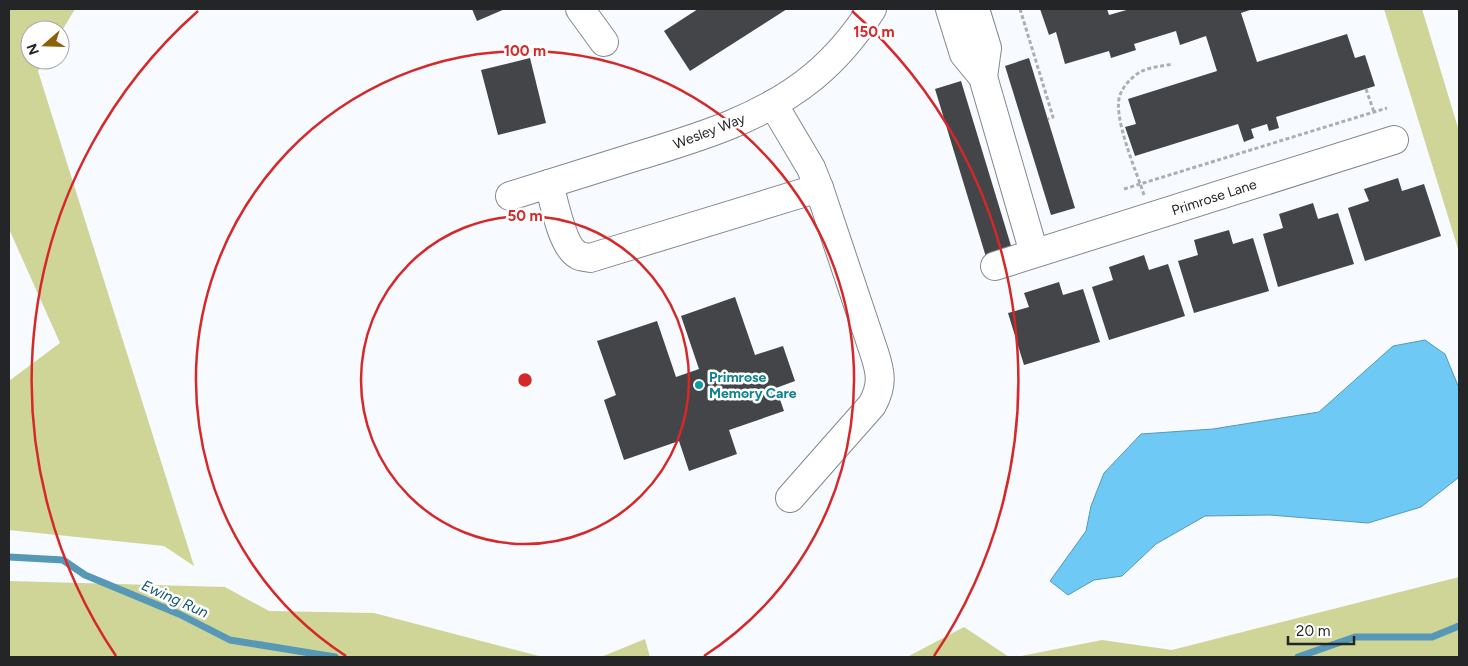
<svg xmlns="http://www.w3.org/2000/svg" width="1468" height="666" viewBox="0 0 1468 666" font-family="Figtree,sans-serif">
<rect width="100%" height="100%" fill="#f7faff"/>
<g fill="#ced597">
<path d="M9,9h66l-15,25v-4h-30v30h15l-7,11 156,495 -30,-20 -155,-16v-149l51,-38 -51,-114z"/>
<path d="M1384,9h38l37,122v121z"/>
<path d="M1459,577v80h-443l86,-17 70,10z"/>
<path d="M9,581l216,6 44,24 105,2 169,44h-534z"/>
<path d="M964,627l45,30h-102z"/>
<path d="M645,639l5,18h-49z"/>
</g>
<path fill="#6ec9f5" stroke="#5898b7" d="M1425,340l20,14 14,34v86l-1,4 -37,29 -53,16 -98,-8 -65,1 -49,28 -34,32 -28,4 -26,15 -18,-14 36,-50 5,-25 13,-33 37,-39 72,-5 106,-17 74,-66z"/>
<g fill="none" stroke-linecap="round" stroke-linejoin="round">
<g stroke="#5898b7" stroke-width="7">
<path d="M9,557l54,3 22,15 94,39 51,26 105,17"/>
<path d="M1298,657l57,-20h77l27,-11"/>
</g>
</g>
<g fill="#434548">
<path d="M472,9h33l-28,12z"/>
<path d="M698,9h89l-97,62 -26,-40z"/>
<path d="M1040,9h67l2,6 21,-6h123l-12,4 16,49 90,-28 8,24 10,-3 10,31 -99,31 3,11 -10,3 -2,-7 -16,5 3,9 -10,4 -6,-18 -103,32 -10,-29 11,-3 -8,-25 89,-28 -11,-35 -26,9 -4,-14 -42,13 2,6 -25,8 -2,-7 -44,13 -9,-32 -7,3z"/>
<path d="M530,58l16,65 -48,12 -17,-65z"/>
<path d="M1029,58l46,150 -24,7 -46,-149z"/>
<path d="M961,81l51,168 -26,8 -51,-168z"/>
<path d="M1398,178l4,13 22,-7 17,52 -76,25 -17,-53 21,-7 -5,-12z"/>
<path d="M1313,203l5,16 20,-6 16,51 -76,23 -15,-53 20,-6 -4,-14z"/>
<path d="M1229,230l4,14 20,-6 16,53 -75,22 -16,-52 20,-6 -4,-15z"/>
<path d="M1144,255l5,15 19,-6 17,52 -76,24 -17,-53 21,-7 -4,-13z"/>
<path d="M1059,282l4,13 20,-6 17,53 -76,23 -16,-52 21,-6 -5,-14z"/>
<path d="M735,297l20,58 28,-9 12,35 -19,7 8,23 -55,19 8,24 -48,17 -10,-30 -55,19 -20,-60 12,-5 -19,-54 60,-20 19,56 23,-8 -18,-53z"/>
</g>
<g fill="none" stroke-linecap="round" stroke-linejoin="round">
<defs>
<g id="minor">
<path d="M580,9l24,33"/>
<path d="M950,9l14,45 19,23 51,176"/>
<path d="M975,9l12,39 -4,29"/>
<path d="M773,104l38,64 8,20 55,164c7,21 9,33 -2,53l-82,93"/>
<path d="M549,184c5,17 13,63 29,71 3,2 8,2 12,3l229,-70"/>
<path d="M510,196c44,-14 87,-27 131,-41 59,-18 122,-37 172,-78 23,-19 43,-43 59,-68"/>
<path d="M995,266l399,-126"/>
</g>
</defs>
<use href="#minor" stroke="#84878b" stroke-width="30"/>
<g stroke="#acafb2" stroke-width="3" stroke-dasharray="4 2.5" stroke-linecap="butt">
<path d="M1020,9l33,108 -5,2"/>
<path d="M1366,89l8,23"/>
<path d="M1124,189l263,-81"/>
<path d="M1144,195c-7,-22 -32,-79 -24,-100 3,-9 12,-18 20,-23 9,-5 23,-6 33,-8"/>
</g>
<use href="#minor" stroke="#fff" stroke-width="28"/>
</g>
<g fill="none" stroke="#d62828" stroke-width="2.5">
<circle cx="525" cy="380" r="164"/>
<path d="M346 656A329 329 0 1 1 704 656"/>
<path d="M116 656A493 493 0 0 1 198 11M852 11A493 493 0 0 1 934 656"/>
</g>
<circle fill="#0f9aa8" stroke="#fff" stroke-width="2" cx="699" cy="385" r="5"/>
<g text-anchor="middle" stroke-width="5" stroke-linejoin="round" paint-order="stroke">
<g font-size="14" fill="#242526" stroke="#fff">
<text transform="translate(709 131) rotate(-21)" y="5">Wesley Way</text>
<text transform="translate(1214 197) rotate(-18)" y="5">Primrose Lane</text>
</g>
<g font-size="14" font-weight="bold" fill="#0d838f" stroke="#fff" text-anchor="start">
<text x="709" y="382">Primrose<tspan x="709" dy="16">Memory Care</tspan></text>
</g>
<g font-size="15" font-style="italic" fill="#135b79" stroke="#fff">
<text transform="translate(175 599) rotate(24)" y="5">Ewing Run</text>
</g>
</g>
<circle cx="525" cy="380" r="8" fill="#d62828" stroke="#fff" stroke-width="2.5"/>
<g font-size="15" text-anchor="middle" font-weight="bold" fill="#d62828" stroke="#fff" stroke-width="5" stroke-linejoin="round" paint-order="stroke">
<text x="874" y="37">150 m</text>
<text x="525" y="56">100 m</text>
<text x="525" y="221">50 m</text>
</g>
<rect width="1468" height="666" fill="none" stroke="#242526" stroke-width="20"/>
<g transform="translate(45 45) rotate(250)"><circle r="24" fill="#ffffff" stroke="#a7a8a8"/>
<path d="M0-4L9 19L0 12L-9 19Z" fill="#8e5f09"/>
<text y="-8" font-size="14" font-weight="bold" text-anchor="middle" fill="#242526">N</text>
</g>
<path d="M1288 636v8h66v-8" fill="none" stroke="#242526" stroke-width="2.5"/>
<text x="1296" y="636" font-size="15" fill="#242526" stroke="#ffffff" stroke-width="4" paint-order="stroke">20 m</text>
</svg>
